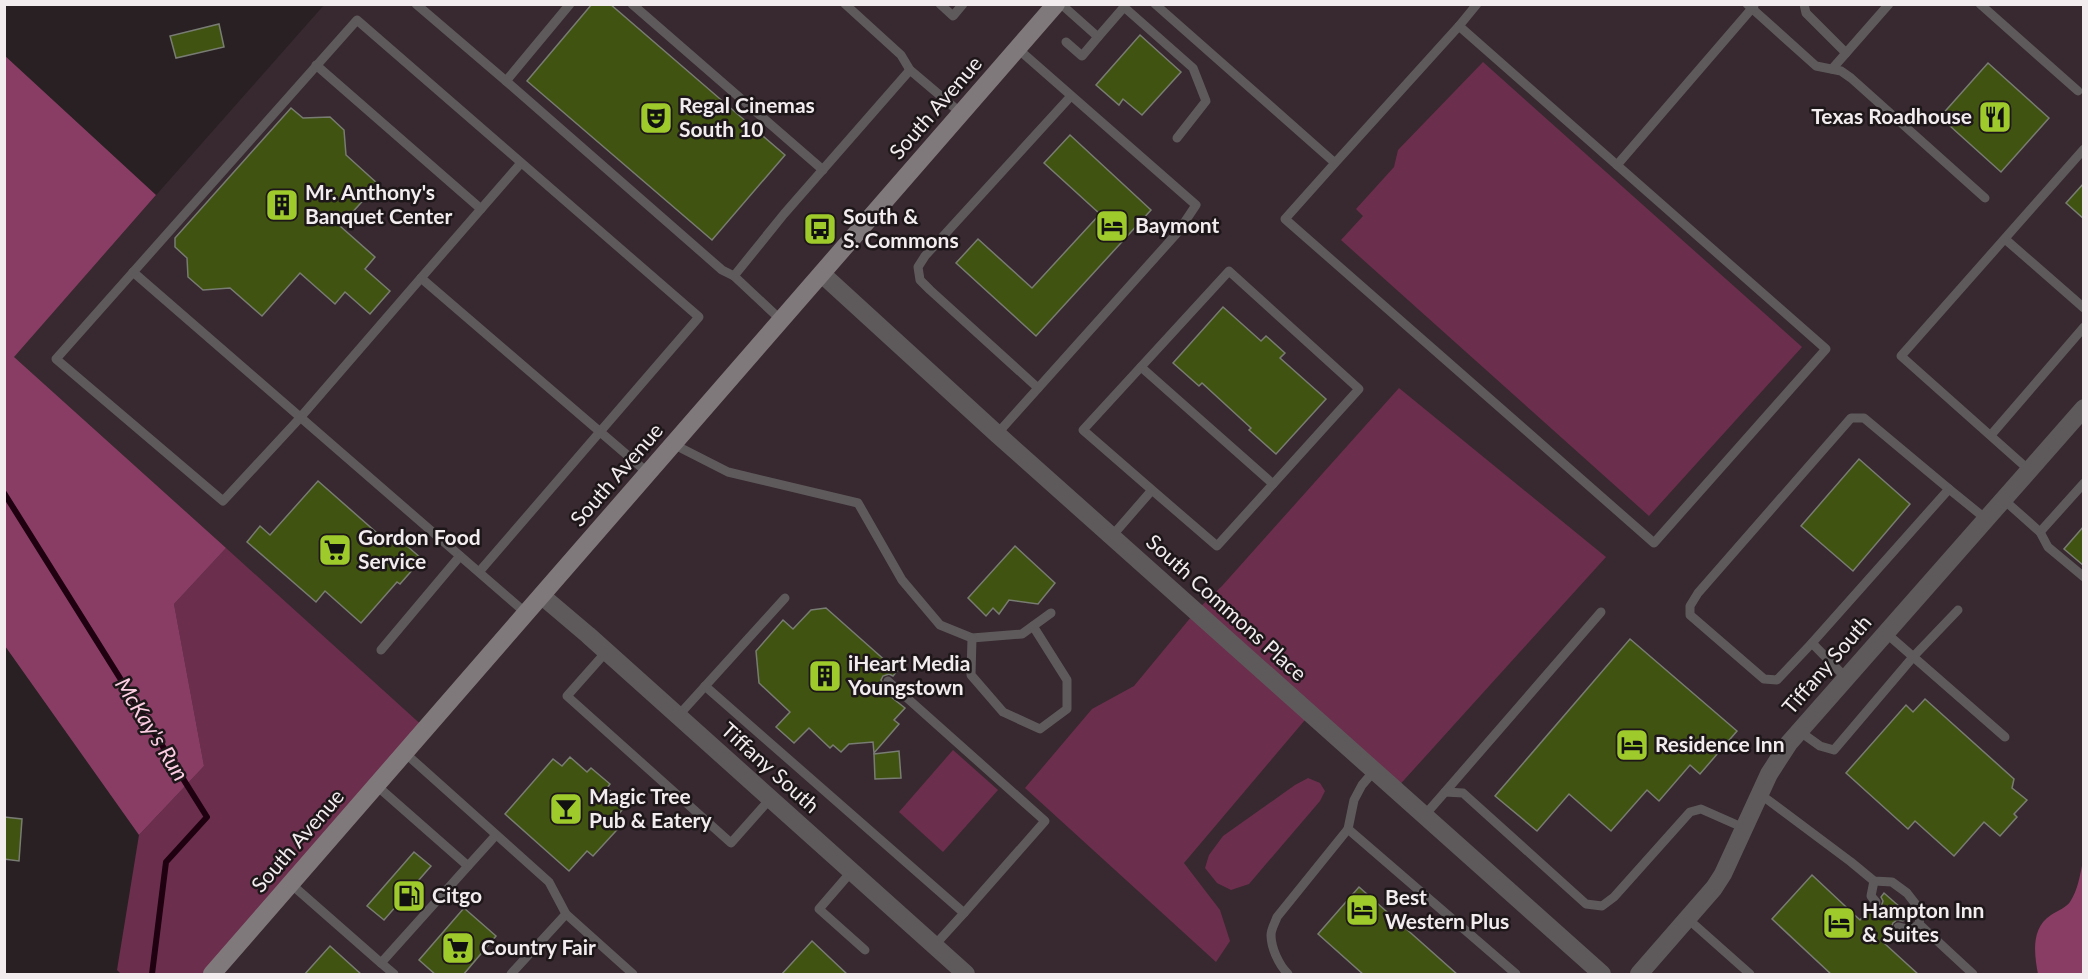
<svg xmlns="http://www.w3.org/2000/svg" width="2088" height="979" viewBox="0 0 2088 979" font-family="Lato,sans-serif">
<rect width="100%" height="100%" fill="#282023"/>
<path fill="#37292f" d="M324,5h1759v932l-20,37h-1851l-199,-617z"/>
<g fill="#6c2e4d">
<path d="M1483,62l319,285 -153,169 -308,-276 22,-24 -7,-7 38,-42 4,-17z"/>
<path d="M1399,388l207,169 -211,233 -85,-76 -126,149 36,47 10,31 -14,21 -191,-174 67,-79 42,-23 62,-75 26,-25z"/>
<path d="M226,548l200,181 -214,245h-91l-4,-4 22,-135 65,-69 -30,-162z"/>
<path d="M953,750l45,40 -55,62 -44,-40z"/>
<path d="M1308,778l12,5 5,8 -5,10 -71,83 -18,6 -14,-7 -12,-15 4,-13 14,-19 72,-51z"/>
</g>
<g fill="#8a3d64">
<path d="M4,55l152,140 -142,162 212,191 -52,56 30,162 -65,69 -134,-189z"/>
<path d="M2083,861v113h-45c-4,-21 -7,-46 13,-59 6,-4 16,-8 19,-13 8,-12 10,-27 13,-41z"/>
</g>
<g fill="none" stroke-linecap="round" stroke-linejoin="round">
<path stroke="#1f0010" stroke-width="6" d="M4,493l203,324 -41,45 -14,112"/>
</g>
<g fill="#415310" stroke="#787c73" stroke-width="1.5">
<path d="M592,4h18l175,151 -73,85 -185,-159z"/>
<path d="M219,24l5,23 -48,11 -6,-22z"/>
<path d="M1140,35l41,37 -39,43 -19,-16 -4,6 -23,-20z"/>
<path d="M1988,63l61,55 -48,54 -61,-55z"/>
<path d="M291,108l12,10 27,-1 14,13 2,25 32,29 -38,42 35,31 -10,12 25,22 -20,23 -25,-22 -10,12 -35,-31 -38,43 -32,-28 -27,2 -15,-13 -1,-19 -12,-11v-9z"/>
<path d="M1070,135l81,75 -115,126 -80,-73 22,-24 54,49 68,-74 -56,-51z"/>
<path d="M2084,183v36l-18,-16z"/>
<path d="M1223,307l38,34 5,-5 19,17 -5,5 46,41 -50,55 -27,-24 2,-2 -49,-45 -3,3 -26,-23z"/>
<path d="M1859,459l51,45 -57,67 -52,-45z"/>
<path d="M318,481l67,59 7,-7 30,26 -22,25 -3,-2 -36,41 -36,-32 -9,11 -69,-60 13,-16 10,9z"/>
<path d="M2084,526v40l-20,-17z"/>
<path d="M1015,546l40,37 -17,21 -29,-4 -10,14 -6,-6 -7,8 -18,-18z"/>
<path d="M826,608l71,63 -4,5 -4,-2 -6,2 -2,4 3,6 -3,3 24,19 -11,12 5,4 -25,29 -1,-11 -24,2 -8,8 -8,-7 -3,3 -21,-20 -15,15 -18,-16 14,-15 -31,-29 -3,-32 27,-31 10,9 18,-19z"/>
<path d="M1630,639l107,92 -37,43 -10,-9 -31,36 -12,-11 -36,41 -42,-37 -32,37 -42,-35z"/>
<path d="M1925,699l89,80 -2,9 15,12 -13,14 3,3 -17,19 -16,-14 -30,34 -39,-35 -7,8 -62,-56 60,-68 7,7z"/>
<path d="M899,751l2,27 -26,1 -1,-25z"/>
<path d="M570,757l17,15 4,-4 19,16 -3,4 19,17 -8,10 7,6 -32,35 -6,-5 -18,20 -64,-57 48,-55 9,7z"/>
<path d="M4,817l18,2 -3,42 -15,-2z"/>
<path d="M414,852l17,14 -47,54 -17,-14z"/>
<path d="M1812,875l48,45 12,-13 5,2 4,-2 2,-6 -2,-4 3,-4 25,22 -6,6 -6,-1 -4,3 -2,5 2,4 -9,11 35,32h-87l-60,-56z"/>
<path d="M1359,887l99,88h-94l-46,-41z"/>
<path d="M464,908l32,28 -33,39h-27l-17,-15z"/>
<path d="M812,941l36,34h-67z"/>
<path d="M330,946l32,29h-58z"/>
</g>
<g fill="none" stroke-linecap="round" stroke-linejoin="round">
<g stroke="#5e5a5c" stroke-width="9">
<path d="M416,4l90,77"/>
<path d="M570,4l-64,77 216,189 12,6"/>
<path d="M632,4l191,166"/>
<path d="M845,4l56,51 9,15"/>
<path d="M940,4l13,12 10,-12"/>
<path d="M1061,4l37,33 -16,19 -16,-14"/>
<path d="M1155,4l180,159 124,-137 367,323 -172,194 -369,-324 50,-56"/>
<path d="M1747,4l69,62 25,5 10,7 134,120"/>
<path d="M1804,4l2,9 40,40"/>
<path d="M1980,4l98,87"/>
<path d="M1459,26l18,-22"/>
<path d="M1098,37l26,-30 69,61 13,33 -29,37"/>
<path d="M316,65l165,144"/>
<path d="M1832,69l57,-65"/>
<path d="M521,163l-100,115 227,195"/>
<path d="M1617,165l137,-159"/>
<path d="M2005,239l79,69"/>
<path d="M133,272l394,342"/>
<path d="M421,278l-122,141 -76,82 -167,-142 301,-339 342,297 -220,255"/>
<path d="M781,320l-47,-44 50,-62 126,-144 52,44"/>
<path d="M1141,367l132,117"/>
<path d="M1038,388l-108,-98 -10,-10 -2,-13 7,-11 146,-160"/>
<path d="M997,434l181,-202 18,-27 -178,-156"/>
<path d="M1991,435l93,-108"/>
<path d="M673,444l55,28 130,31 44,77 38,45 32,13 50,-4 29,-21"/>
<path d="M2029,470l-128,-114 183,-207"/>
<path d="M2003,499l37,33 8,15 36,30"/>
<path d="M2040,532l44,-49"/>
<path d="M1112,536l40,-46 65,56 142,-157 -130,-118 -146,159 69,60"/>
<path d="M1886,633l119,104"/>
<path d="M972,638l-1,37 32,37 37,17 27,-20v-29l-34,-54"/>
<path d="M1812,643l-35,37 -13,-1 -74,-64v-9l8,-13 153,-175h13l85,71"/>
<path d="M381,650l79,-94"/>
<path d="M606,652l-39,44 164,147 39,-44"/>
<path d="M1846,678l-34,-35 137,-154 37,30"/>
<path d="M888,681l157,140 -81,92"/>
<path d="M705,686l259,227 -30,33"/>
<path d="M678,716l107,-118"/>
<path d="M1799,731l21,15 14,4 79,-93 45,-47"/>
<path d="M405,753l144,129 17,32 67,60"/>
<path d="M1445,792l156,-180"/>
<path d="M1760,794l91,68 23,19 18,1 15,11 14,18 -2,13 54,50"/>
<path d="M1424,816l21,-24 18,1 123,111 16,2 12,-9 76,-85 11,-3 43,19"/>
<path d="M1348,829l168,145"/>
<path d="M468,866l28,-31"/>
<path d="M851,872l-32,37 46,41"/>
<path d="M1874,881l-3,15 5,6"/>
<path d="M291,884l90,79 87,-97 -91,-80"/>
<path d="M1688,919l62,55"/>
<path d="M1898,927l13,3 8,-6"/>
<path d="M381,963l13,11"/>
<path d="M511,974l55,-60"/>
<path d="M1288,974c-9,-9 -17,-26 -17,-39 0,-6 4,-12 6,-18l71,-88 6,-29 8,-15 12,-14"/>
</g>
<g stroke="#5e5a5c" stroke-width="18">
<path d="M822,274l175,160 605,540"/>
<path d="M542,596l46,39 378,339"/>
<path d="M1639,974l75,-86 9,-14 46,-100 20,-31 295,-335"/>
</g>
<path stroke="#80797c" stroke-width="18" d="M212,974l844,-970"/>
</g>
<defs>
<symbol id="restaurant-square" viewBox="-11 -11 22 22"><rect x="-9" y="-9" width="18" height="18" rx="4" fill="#9fca2c" stroke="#1e171a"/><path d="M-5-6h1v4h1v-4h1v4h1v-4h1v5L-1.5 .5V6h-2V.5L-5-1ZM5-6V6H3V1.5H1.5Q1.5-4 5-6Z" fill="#111"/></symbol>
<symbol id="theatre-square" viewBox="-11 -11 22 22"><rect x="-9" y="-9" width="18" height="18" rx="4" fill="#9fca2c" stroke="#1e171a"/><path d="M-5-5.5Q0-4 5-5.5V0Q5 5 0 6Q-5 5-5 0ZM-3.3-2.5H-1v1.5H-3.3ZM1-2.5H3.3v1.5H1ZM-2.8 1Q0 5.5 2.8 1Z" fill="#111"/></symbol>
<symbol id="building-square" viewBox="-11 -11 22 22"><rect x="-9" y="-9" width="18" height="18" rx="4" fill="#9fca2c" stroke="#1e171a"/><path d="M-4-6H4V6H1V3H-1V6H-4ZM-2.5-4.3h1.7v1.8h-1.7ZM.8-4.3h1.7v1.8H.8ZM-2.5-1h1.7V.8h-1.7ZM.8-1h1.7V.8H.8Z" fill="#111"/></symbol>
<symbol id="hotel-square" viewBox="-11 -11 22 22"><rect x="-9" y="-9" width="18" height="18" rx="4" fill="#9fca2c" stroke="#1e171a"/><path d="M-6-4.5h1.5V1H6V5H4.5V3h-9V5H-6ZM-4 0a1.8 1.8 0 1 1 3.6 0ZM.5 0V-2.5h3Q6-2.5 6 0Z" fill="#111"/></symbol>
<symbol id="bus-square" viewBox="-11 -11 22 22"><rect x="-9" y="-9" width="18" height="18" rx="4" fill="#9fca2c" stroke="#1e171a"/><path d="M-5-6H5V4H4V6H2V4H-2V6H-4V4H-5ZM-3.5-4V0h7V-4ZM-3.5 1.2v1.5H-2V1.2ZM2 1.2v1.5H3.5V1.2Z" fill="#111"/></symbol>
<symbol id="supermarket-square" viewBox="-11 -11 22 22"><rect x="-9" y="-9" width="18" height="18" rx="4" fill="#9fca2c" stroke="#1e171a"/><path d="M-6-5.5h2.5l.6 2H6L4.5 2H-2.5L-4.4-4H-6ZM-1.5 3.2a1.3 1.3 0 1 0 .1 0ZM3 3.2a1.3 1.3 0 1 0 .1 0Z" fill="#111"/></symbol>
<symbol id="bar-square" viewBox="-11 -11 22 22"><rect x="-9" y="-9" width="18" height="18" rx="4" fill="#9fca2c" stroke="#1e171a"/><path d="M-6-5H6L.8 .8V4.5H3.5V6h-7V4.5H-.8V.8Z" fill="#111"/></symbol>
<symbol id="fuel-square" viewBox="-11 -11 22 22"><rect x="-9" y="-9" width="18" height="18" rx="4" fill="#9fca2c" stroke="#1e171a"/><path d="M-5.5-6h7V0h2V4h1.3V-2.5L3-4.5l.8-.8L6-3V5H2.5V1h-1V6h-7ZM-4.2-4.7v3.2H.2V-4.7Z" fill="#111"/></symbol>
</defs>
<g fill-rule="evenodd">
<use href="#restaurant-square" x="1976" y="98" width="38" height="38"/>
<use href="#theatre-square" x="637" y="99" width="38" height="38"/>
<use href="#building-square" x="263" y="186" width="38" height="38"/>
<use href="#hotel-square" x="1093" y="207" width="38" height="38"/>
<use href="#bus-square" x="801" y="210" width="38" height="38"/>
<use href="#supermarket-square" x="316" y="531" width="38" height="38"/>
<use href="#building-square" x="806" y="657" width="38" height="38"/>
<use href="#hotel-square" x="1613" y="726" width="38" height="38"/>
<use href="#bar-square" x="547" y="790" width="38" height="38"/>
<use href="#fuel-square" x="390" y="877" width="38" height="38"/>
<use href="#hotel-square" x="1343" y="891" width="38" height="38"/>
<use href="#hotel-square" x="1820" y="904" width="38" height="38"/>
<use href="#supermarket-square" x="439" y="929" width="38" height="38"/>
</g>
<g text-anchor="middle" stroke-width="5" stroke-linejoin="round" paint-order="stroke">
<g font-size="21" font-weight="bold" fill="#f2ecef" stroke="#1e171a" text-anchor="start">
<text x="679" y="113">Regal Cinemas<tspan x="679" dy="24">South 10</tspan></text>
<text x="1972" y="124" text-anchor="end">Texas Roadhouse</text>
<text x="305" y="200">Mr. Anthony's<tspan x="305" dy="24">Banquet Center</tspan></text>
<text x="843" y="224">South &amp;<tspan x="843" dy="24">S. Commons</tspan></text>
<text x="1135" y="233">Baymont</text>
<text x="358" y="545">Gordon Food<tspan x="358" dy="24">Service</tspan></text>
<text x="848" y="671">iHeart Media<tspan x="848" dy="24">Youngstown</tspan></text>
<text x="1655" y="752">Residence Inn</text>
<text x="589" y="804">Magic Tree<tspan x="589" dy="24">Pub &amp; Eatery</tspan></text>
<text x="432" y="903">Citgo</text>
<text x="1385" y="905">Best<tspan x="1385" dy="24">Western Plus</tspan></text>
<text x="1862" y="918">Hampton Inn<tspan x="1862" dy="24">&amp; Suites</tspan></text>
<text x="481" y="955">Country Fair</text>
</g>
<g font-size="21" fill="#f2ecef" stroke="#1e171a">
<text transform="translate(936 108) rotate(-49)" y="7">South Avenue</text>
<text transform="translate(617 475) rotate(-49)" y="7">South Avenue</text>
<text transform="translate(1226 608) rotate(42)" y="7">South Commons Place</text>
<text transform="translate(1827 665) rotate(-49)" y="7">Tiffany South</text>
<text transform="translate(770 768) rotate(42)" y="7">Tiffany South</text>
<text transform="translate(298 841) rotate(-49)" y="7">South Avenue</text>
</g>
<g font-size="22" font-style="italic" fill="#fecfe3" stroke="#1e171a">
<text transform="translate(152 729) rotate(58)" y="8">McKay's Run</text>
</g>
</g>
<rect width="2088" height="979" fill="none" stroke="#f2ecef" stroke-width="12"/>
</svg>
